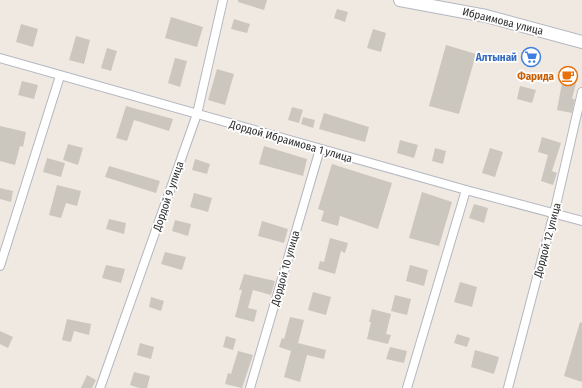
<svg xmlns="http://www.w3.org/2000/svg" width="582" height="388" viewBox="0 0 582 388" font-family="'Fira Sans Condensed',sans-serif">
<rect width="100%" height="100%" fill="#efe9e1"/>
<g fill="#cbc7bf">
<path d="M238,0h29l-3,10 -26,-8z"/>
<path d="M337,9l11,3 -3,10 -11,-4z"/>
<path d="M171,17l32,10 -6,20 -32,-9z"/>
<path d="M234,19l16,5 -3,9 -16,-4z"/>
<path d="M21,24l17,5 -5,18 -17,-5z"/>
<path d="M373,29l13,4 -5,19 -14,-4z"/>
<path d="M76,36l14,4 -6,24 -15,-4z"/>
<path d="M446,45l30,9 -17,60 -30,-8z"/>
<path d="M107,48l10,3 -6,20 -10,-3z"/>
<path d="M175,58l12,3 -7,26 -12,-4z"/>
<path d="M217,69l17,5 -9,31 -17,-5z"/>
<path d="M562,71l16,4 -6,24h3l-3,14 -15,-3 5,-27h-2z"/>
<path d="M22,81l16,4 -4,14 -16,-4z"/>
<path d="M520,86l16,4 -4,13 -15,-4z"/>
<path d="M126,106l47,13 -4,12 -35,-11 -7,21 -11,-3z"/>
<path d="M292,107l11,3 -4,13 -11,-3z"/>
<path d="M324,113l45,14 -4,15 -46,-13z"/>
<path d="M303,117l12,3 -2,8 -12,-4z"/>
<path d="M0,126l26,6 -3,15 -3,-1 -5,19 -15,-4z"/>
<path d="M542,137l19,6 -9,28 5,2 -4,12 -12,-4 7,-26 -10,-3z"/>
<path d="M400,140l18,5 -4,13 -17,-5z"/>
<path d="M68,144l15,4 -5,17 -15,-5z"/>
<path d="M264,146l43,13 -4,17 -44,-12z"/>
<path d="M435,148l11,3 -3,13 -11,-3z"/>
<path d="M490,148l13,4 -8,25 -13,-4z"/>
<path d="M47,158l18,5 -4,14 -18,-5z"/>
<path d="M195,159l15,5 -3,10 -15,-4z"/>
<path d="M332,164l60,19 -14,46 -38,-13 -2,10 -17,-5 3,-10 -6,-2z"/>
<path d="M109,166l51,15 -4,12 -51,-16z"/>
<path d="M57,185l24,6 -4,15 -11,-3 -5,15 -12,-3z"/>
<path d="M0,188l13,3 -2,11 -11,-3z"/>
<path d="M422,192l30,10 -13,44 -30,-8z"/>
<path d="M194,193l18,5 -4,14 -18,-5z"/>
<path d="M474,204l14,4 -4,15 -15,-5z"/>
<path d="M109,219l17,4 -2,11 -18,-5z"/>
<path d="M175,220l16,4 -3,12 -16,-5z"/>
<path d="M262,221l26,8 -4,14 -26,-7z"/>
<path d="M330,238l18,5 -3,10 -4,-2 -6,23 -17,-5 2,-8 4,1z"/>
<path d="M165,252l21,5 -4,13 -21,-6z"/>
<path d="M106,265l19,4 -4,14 -19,-5z"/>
<path d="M410,265l18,5 -4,16 -18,-5z"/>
<path d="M244,274l31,7 -4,14 -18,-5 -5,18 9,2 -3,12 -19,-5 7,-27h-3z"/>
<path d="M460,282l17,5 -5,20 -18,-5z"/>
<path d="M313,292l18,5 -5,18 -18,-5z"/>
<path d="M395,295l16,4 -4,16 -16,-4z"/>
<path d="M151,297l13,4 -3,10 -12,-4z"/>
<path d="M372,309l19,5 -5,20 5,1 -3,9 -21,-5 4,-17h-2z"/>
<path d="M290,317l14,3 -6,23 28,7 -2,9 -17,-4 -7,27 -16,-5 7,-26 -12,-4 3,-9 2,1z"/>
<path d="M67,319l24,5 -2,11 -15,-4 -3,11 -9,-2z"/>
<path d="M580,322l2,1v59l-18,-6z"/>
<path d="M0,331l13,6 -5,11 -8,-4z"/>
<path d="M457,334l13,4 -3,9 -13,-4z"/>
<path d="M226,336l10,3 -3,11 -10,-3z"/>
<path d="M140,343l14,4 -3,12 -14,-4z"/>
<path d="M390,347l17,4 -3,12 -18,-4z"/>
<path d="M475,350l24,7 -5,17 -23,-7z"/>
<path d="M238,351l15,4 -11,33 -17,-4 3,-11 3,1z"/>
<path d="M134,372l16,4 -3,12h-8l-9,-3z"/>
<path d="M87,375l9,5 -4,8h-11z"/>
</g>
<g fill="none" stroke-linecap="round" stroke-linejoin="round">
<defs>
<g id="minor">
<path d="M0,58l466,132 116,31"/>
<path d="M0,266l60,-190"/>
<path d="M100,388l97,-274 26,-114"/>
<path d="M250,388l70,-239"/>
<path d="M407,388l59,-198"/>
<path d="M508,388l48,-183 26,-113"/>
</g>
<path id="secondary" d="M400,0l86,16 96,26"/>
</defs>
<use href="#minor" stroke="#b4b7c1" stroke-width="10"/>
<use href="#secondary" stroke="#b4b7c1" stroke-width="14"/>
<use href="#minor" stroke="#fff" stroke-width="8"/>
<use href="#secondary" stroke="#fff" stroke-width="12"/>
</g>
<defs>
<symbol id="supermarket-ring" viewBox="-11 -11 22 22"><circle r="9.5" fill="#fff" stroke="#3f7fe0" stroke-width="1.5"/><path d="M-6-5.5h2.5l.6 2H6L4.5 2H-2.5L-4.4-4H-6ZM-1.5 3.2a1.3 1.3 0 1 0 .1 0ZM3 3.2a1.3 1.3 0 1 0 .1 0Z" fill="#3f7fe0"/></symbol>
<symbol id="cafe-ring" viewBox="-11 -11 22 22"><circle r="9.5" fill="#fff" stroke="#e8710a" stroke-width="1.5"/><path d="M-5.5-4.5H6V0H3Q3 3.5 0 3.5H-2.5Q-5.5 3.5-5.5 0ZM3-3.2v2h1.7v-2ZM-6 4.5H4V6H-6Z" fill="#e8710a"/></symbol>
</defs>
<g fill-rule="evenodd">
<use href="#supermarket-ring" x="520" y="46" width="22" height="22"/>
<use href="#cafe-ring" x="557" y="65" width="22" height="22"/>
</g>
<g text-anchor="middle" stroke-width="3.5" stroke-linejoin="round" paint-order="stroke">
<g font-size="11" fill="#2e2e2e" stroke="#fff">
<text transform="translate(503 21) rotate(14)" y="4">Ибраимова улица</text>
<text transform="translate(291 141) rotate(16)" y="4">Дордой Ибраимова 1 улица</text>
<text transform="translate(168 196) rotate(-71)" y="4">Дордой 9 улица</text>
<text transform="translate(547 240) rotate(-75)" y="4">Дордой 12 улица</text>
<text transform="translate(285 268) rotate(-74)" y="4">Дордой 10 улица</text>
</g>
<g font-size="11" font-weight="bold" fill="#366cbe" stroke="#fff" text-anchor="end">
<text x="517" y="61">Алтынай</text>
</g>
<g font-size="11" font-weight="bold" fill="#c56008" stroke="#fff" text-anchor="end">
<text x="554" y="80">Фарида</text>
</g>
</g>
</svg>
